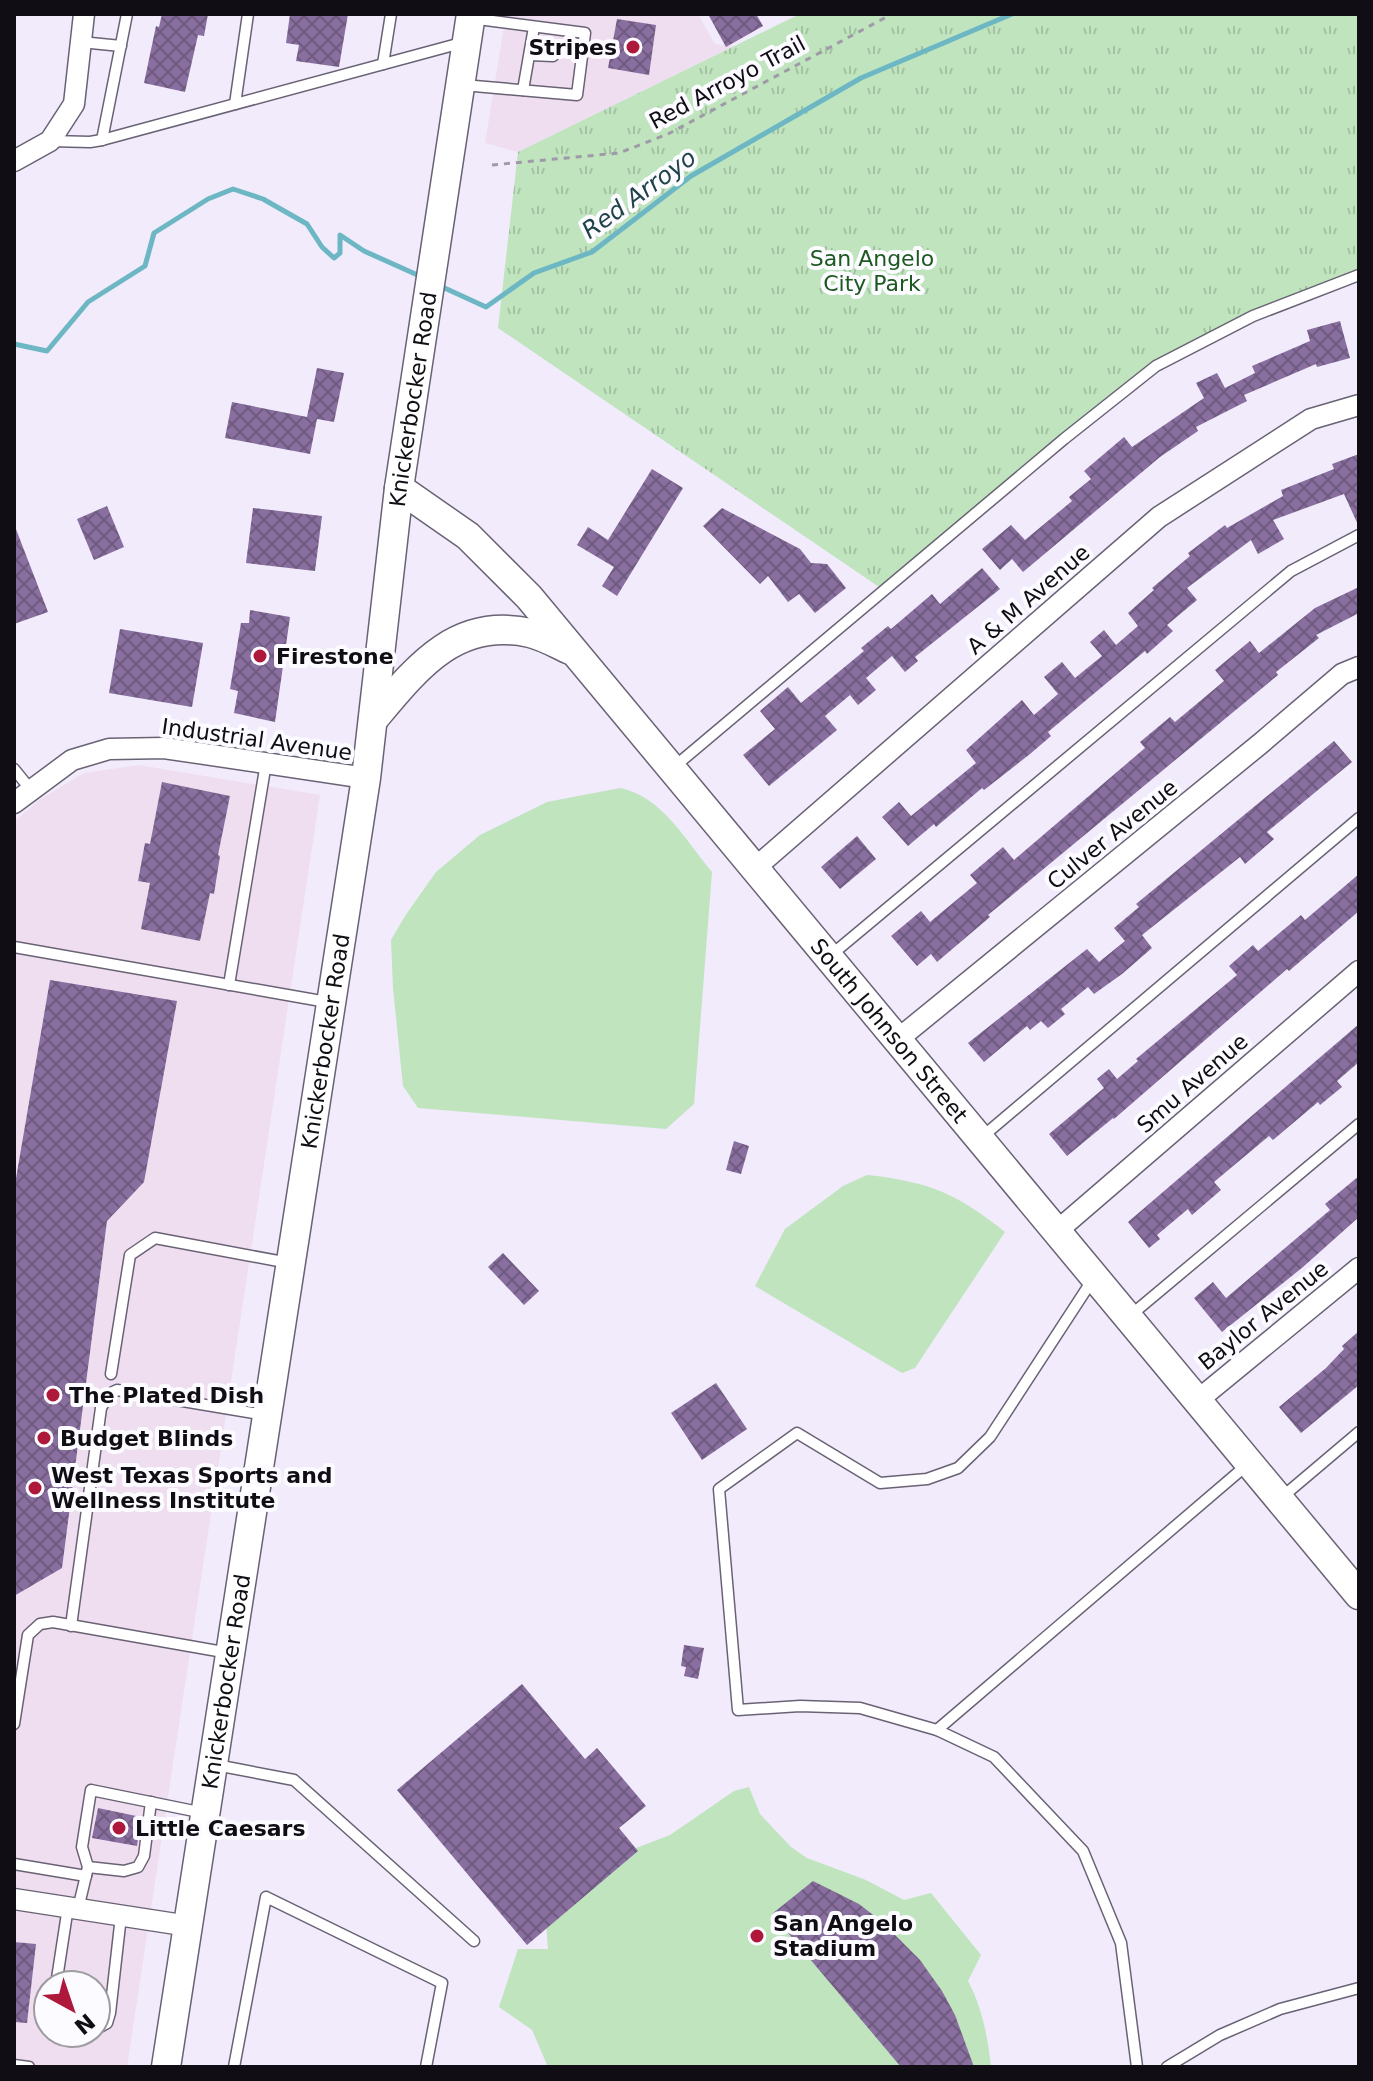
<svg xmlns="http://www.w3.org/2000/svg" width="1373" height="2081" viewBox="0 0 1373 2081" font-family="'DejaVu Sans',sans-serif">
<defs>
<pattern id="park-tufts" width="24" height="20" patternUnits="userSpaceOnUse" patternTransform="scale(2)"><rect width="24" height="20" fill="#bfe4be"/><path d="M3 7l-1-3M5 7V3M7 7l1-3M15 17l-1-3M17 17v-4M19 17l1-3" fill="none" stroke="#a3c2a2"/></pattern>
<pattern id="building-cross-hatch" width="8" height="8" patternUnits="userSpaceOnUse" patternTransform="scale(2)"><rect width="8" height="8" fill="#896f9f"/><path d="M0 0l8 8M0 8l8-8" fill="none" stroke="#6f5a80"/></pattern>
</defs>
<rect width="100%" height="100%" fill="#f1ebfc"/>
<g fill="#efdef0" fill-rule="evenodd">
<path d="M506,14h192l17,30 19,2 -216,106 -33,-9z"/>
<path d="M139,765l181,30 -193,1272h-113v-1245l25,-22 45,-27zM48,1985h48v48h-48z"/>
</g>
<path fill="url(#park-tufts)" d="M800,14h559v267l-21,5 -115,49 -82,47 -253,211 -390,-265 20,-176z"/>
<g fill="#bfe4be">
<path d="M620,788c42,8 66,53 92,84l-18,232 -28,25 -248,-21 -15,-22 -10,-98 -2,-48 14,-24 31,-44 44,-37 67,-33z"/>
<path d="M867,1175c63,7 89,18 138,57l-90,136 -13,5 -147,-87 30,-57 58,-43z"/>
<path d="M749,1787l11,27 31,33 16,11 59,22 38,20 27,-7 50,62 -13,26c14,26 20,57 23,86h-443l-16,-37 -33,-23 19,-58h30l-2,-26 90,-75 34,-13 64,-44z"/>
</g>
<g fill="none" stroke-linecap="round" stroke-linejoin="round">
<g stroke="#6cb7c3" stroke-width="5">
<path d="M438,285l48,22 48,-34 58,-21 99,-76 170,-98 151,-64"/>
<path d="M14,344l33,7 41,-49 57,-36 9,-33 54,-34 25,-10 30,10 44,25 15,23 12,11 6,-5v-18l24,16 58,26"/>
</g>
</g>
<g fill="url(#building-cross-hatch)">
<path d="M162,14h46l-4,22 -6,-1 -13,57 -41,-9 12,-57 3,1z"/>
<path d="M290,14h58l-9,53 -43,-6 3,-16 -13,-2z"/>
<path d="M708,14h48l7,12 -37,21z"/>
<path d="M617,19l39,6 -7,50 -41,-7z"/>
<path d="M1340,321l10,37 -33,9 -1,-3 -72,31 3,6 -51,26 2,4 -38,26 -137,115 -11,-13 -12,11 -18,-21 29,-24 14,15 47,-39 -3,-4 22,-18 -7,-8 40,-34 8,10 72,-49 -8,-15 21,-10 8,15 30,-15 -3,-7 58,-25 -3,-11z"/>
<path d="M317,368l27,5 -10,49 -17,-3 -7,35 -85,-16 7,-36 75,15z"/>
<path d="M1359,454v73l-15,-33 -71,26 11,19 -26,15 -7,-14 -64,48 10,12 -30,25 6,6 -26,23 -2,-3 -97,81 3,4 -21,18 -46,36 -2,-2 -46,39 -2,-3 -26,22 -26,-29 17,-15 12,14 65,-53 -10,-13 56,-50 12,15 24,-21 -14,-17 18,-15 13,16 27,-22 -12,-14 14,-12 12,15 22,-19 -10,-13 26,-23 -2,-2 38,-32 -2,-3 37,-28 2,3 56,-32 -2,-6 53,-21 -2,-5z"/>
<path d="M652,469l31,19 -66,108 -15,-10 12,-19 -37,-22 11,-18 20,13z"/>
<path d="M107,506l17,41 -30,13 -17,-41z"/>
<path d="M253,508l69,8 -7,55 -69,-8z"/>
<path d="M722,508l78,41 11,14 16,1 19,24 -31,25 -16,-19 -11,8 -20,-26 -8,8 -57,-58z"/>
<path d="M14,524l34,88 -34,12z"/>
<path d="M982,568l18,21 -85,68 3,4 -13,11 -13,-16 -26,22 10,12 -18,15 -8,-10 -25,21 12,14 -68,56 -26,-31 32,-26 -15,-18 28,-24 13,16 63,-52 -3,-3 27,-22 3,3 41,-35 8,10z"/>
<path d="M1359,587v26l-43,22 3,3 -43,34 2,3 -290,240 2,2 -53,45 -6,-8 -14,12 -26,-30 30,-25 9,11 47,-39 -7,-8 33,-28 11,13 131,-112 -5,-6 30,-25 5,5 49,-41 -9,-11 35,-29 9,12 56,-45z"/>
<path d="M250,610l40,7 -15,105 -41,-9 4,-22 -8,-2 11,-66h8z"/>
<path d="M120,629l83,14 -11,64 -83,-14z"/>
<path d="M1334,741l18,21 -85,70 7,7 -29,25 -5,-7 -98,78 10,13 -30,26 -28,20 -6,-7 -27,22 4,5 -17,14 -7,-7 -11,9 -3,-4 -43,36 -16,-19 119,-94 12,13 26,-21 -11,-13 25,-21 -3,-3z"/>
<path d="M162,782l68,14 -12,59 2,1 -6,38 -4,-1 -10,48 -59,-12 9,-46 -12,-2 7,-38 5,1z"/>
<path d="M857,836l19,23 -36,30 -19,-22z"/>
<path d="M1359,874v37l-70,60 -2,-2 -173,150 -1,-1 -46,38 -18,-22 55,-46 -7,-9 12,-10 8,10 21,-18 -2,-2 101,-84 -8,-9 24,-21 5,6 43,-36 4,5z"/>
<path d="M50,980l127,21 -33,181 -37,39 -45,347 -48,28v-406z"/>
<path d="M1359,1024v38l-22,19 5,6 -22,18 -2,-3 -45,38 -4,-4 -55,46 7,8 -29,25 -4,-6 -31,26 3,4 -11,9 -21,-26z"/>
<path d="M734,1141l15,5 -8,28 -15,-4z"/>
<path d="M1359,1176v41l-56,50 -81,65 -28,-34 19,-16 13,16 104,-88 -5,-6z"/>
<path d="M503,1253l36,38 -15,14 -36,-38z"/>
<path d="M1359,1331v54l-58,48 -22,-26 47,-39 18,-19 -2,-3z"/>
<path d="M716,1383l31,46 -45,31 -31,-47z"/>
<path d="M684,1645l20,3 -6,31 -14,-3 2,-9 -5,-1z"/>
<path d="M522,1684l63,75 12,-11 49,58 -27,22 19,23 -111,94 -130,-155z"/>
<path d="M98,1808l43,9 -4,29 -45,-8z"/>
<path d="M813,1881l46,23 22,17 39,39 22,31 13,24 19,52h-73l-129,-153z"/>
<path d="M14,1942l22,2 -9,79 -13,-1z"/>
</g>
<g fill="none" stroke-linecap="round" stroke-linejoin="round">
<defs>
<g id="service">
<path d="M81,42l40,4"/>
<path d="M530,55l23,1"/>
<path d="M383,64l8,-50"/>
<path d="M463,85l114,10 8,-62 -115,-15"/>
<path d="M523,90l11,-63"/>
<path d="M235,104l13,-90"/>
<path d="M102,140l25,-126"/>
<path d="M50,141l40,1 12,-2 363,-98"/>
<path d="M674,767l390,-328 92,-73 97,-50 106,-41"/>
<path d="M14,769l17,21"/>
<path d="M14,947l313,55"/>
<path d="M830,956l461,-385 68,-36"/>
<path d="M229,985l37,-222"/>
<path d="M982,1137l377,-319"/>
<path d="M1093,1279l-103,158 -32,31 -31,11 -47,4 -83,-50 -78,56 19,221 62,-4 60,2 77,22 311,-266"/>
<path d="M1131,1315l228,-191"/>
<path d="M111,1374l19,-119 25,-17 134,25"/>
<path d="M1281,1498l78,-66"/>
<path d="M71,1626l30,-218 8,-14 8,-4 148,25"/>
<path d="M14,1724l14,-89 12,-11 13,-2 176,31"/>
<path d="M937,1730l57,27 89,94 38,92 16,124"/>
<path d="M216,1765l78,15 180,161"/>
<path d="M14,1864l72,12"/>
<path d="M88,1867l36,4 14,-4 6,-11 7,-54"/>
<path d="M78,1909l10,-42 -6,-20 9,-57 113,23"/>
<path d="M56,1985l12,-78"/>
<path d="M96,2029l11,-6 3,-10 11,-97"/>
<path d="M14,2065l15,2"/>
<path d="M234,2067l32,-170 176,86 -16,84"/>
<path d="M1167,2067l53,-32 60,-26 79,-21"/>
</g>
<g id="minor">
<path d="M14,161l36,-20 24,-37 10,-90"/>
<path d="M14,803l58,-43 37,-11 55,-1 202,30"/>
<path d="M755,868l404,-351 152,-98 48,-14"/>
<path d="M897,1040l363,-296 82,-70 17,-7"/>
<path d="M1057,1231l302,-260"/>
<path d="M1198,1400l161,-132"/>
<path d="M14,1899l175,27"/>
</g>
<g id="secondary">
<path id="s1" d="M399,488l69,48 61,61 830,998"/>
<path d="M373,720c42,-50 82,-104 157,-87 13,3 27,11 40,17"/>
<path id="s2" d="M166,2067l200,-1289 33,-290 72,-474"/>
</g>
</defs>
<use href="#service" stroke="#696274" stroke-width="13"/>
<use href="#minor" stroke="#696274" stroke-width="23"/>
<use href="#secondary" stroke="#696274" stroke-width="31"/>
<path stroke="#9f9aa7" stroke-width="3" stroke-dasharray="6 6" stroke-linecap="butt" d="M492,165l127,-12 49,-19 224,-120"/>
<use href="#service" stroke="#fff" stroke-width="10"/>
<use href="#minor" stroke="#fff" stroke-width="20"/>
<use href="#secondary" stroke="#fff" stroke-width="28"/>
</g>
<g fill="#ad183b" stroke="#fcfbff" stroke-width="3">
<circle cx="633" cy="47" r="8"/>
<circle cx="260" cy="656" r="8"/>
<circle cx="53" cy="1395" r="8"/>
<circle cx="44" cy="1438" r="8"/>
<circle cx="35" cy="1488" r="8"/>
<circle cx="119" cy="1828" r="8"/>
<circle cx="757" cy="1936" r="8"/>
</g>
<g text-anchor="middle" stroke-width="8" stroke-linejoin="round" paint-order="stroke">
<g font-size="22" font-weight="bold" fill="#100e14" stroke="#fcfbff" text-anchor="start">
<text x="617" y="55" text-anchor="end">Stripes</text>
<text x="276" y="664">Firestone</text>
<text x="69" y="1403">The Plated Dish</text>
<text x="60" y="1446">Budget Blinds</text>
<text x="51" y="1483">West Texas Sports and<tspan x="51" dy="25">Wellness Institute</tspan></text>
<text x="135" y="1836">Little Caesars</text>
<text x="773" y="1931">San Angelo<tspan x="773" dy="25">Stadium</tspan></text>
</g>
<g font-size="22" fill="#100e14" stroke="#fcfbff">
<text transform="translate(727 82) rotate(-28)" y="8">Red Arroyo Trail</text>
<text dy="8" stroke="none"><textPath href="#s2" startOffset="1686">Knickerbocker Road</textPath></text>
<text transform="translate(1028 599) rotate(-41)" y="8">A &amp; M Avenue</text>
<text transform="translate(257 739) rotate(8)" y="8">Industrial Avenue</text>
<text transform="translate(1112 834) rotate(-39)" y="8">Culver Avenue</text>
<text dy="8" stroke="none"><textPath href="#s1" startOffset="734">South Johnson Street</textPath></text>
<text dy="8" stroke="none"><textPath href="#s2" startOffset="1038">Knickerbocker Road</textPath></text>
<text transform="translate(1192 1083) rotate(-41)" y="8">Smu Avenue</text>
<text transform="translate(1263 1315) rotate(-39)" y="8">Baylor Avenue</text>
<text dy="8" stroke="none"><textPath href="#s2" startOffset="390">Knickerbocker Road</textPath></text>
</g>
<g font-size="22" fill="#1d5820" stroke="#fcfbff">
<text x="872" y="266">San Angelo<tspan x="872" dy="25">City Park</tspan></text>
</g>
<g font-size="24" font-style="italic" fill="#1f4349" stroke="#fcfbff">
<text transform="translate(639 194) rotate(-36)" y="8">Red Arroyo</text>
</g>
</g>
<rect width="1373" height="2081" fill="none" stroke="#100e14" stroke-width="32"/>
<g transform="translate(72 2009) rotate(140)"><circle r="38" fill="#fcfbff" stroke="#9e9ca1" stroke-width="2"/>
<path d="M0-6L14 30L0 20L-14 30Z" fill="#ad183b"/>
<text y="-12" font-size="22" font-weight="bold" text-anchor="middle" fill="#100e14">N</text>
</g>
</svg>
